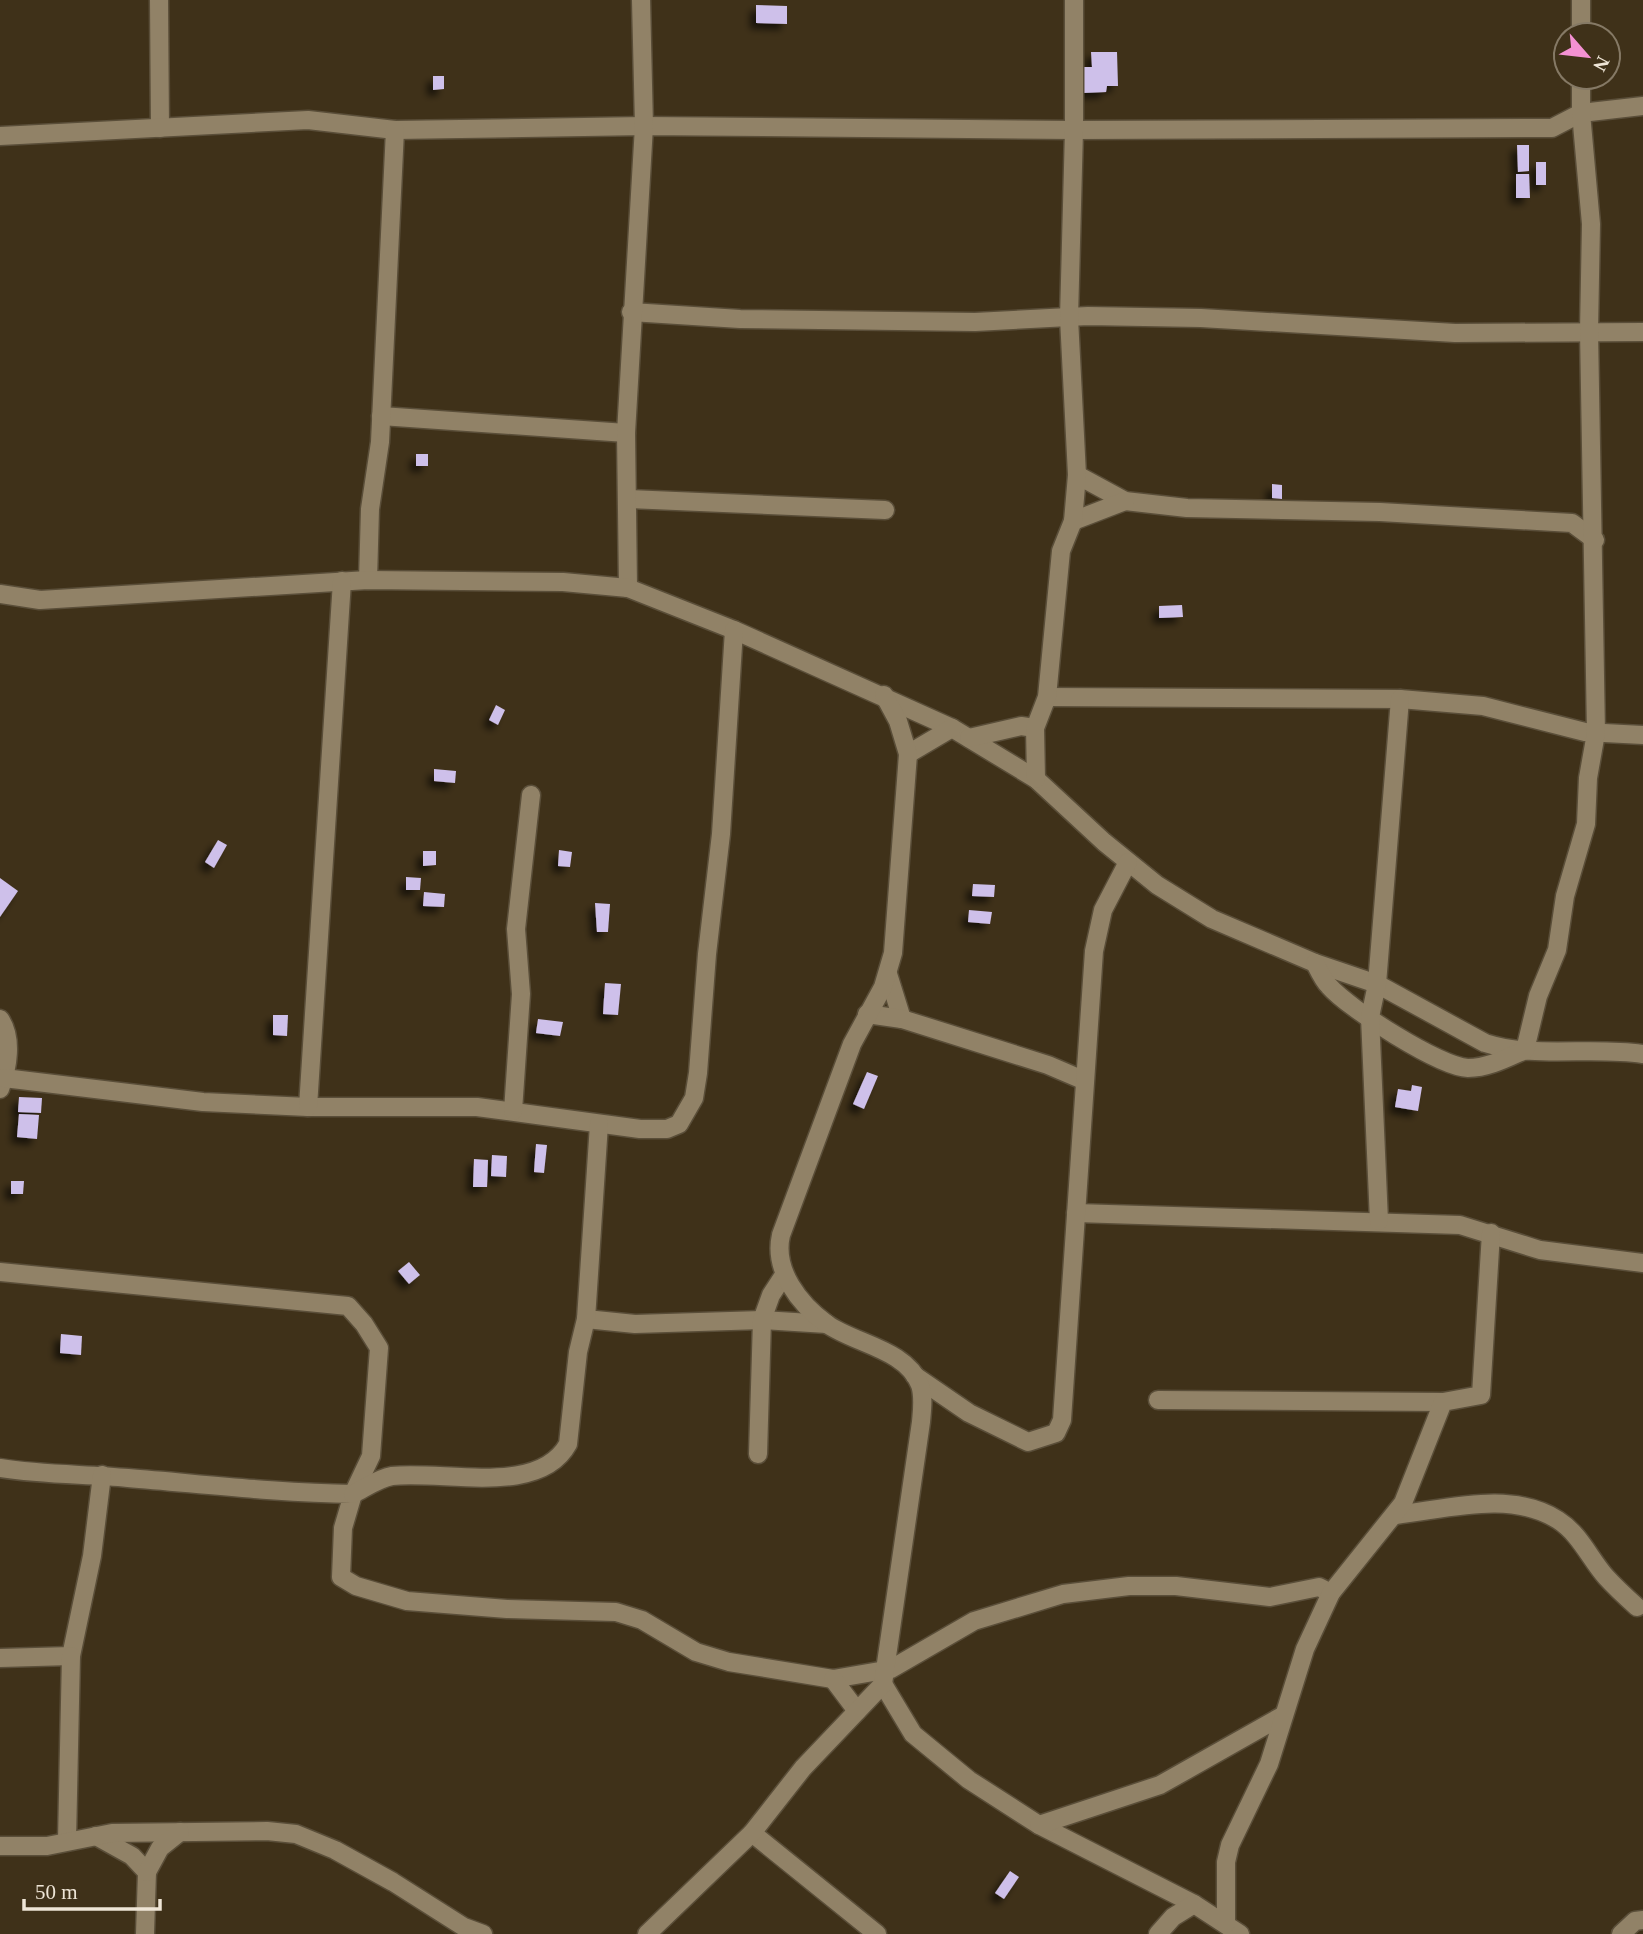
<svg xmlns="http://www.w3.org/2000/svg" width="1643" height="1934" viewBox="0 0 1643 1934" font-family="'Times New Roman',serif">
<defs>
<filter id="shadow"><feDropShadow dx="-6" dy="6" stdDeviation="3.5" flood-color="#0009"/></filter>
</defs>
<rect width="100%" height="100%" fill="#3f3119"/>
<g fill="#cec0ea" filter="url(#shadow)">
<path d="M756,5l31,1v18l-31,-1z"/>
<path d="M1091,52h26l1,34h-11l-1,6 -23,1 -1,-26h10z"/>
<path d="M433,76h11v13l-11,1z"/>
<path d="M1517,145h12v26l-11,1z"/>
<rect x="1536" y="162" width="10" height="23"/>
<path d="M1516,174h13l1,24h-14z"/>
<rect x="416" y="454" width="12" height="12"/>
<path d="M1272,484l10,1v14l-10,-1z"/>
<path d="M1182,605l1,12 -24,1v-12z"/>
<path d="M496,705l9,5 -7,15 -9,-5z"/>
<path d="M434,769l22,2 -1,12 -21,-2z"/>
<path d="M218,840l9,5 -13,23 -9,-6z"/>
<path d="M559,850l13,2 -2,15 -12,-1z"/>
<path d="M423,851h13v14l-13,1z"/>
<path d="M406,877l15,1 -1,12h-14z"/>
<path d="M0,878l18,13 -18,26z"/>
<path d="M973,884l22,1 -1,12 -22,-1z"/>
<path d="M424,892l21,2 -1,13 -21,-1z"/>
<path d="M595,903l15,1 -2,28h-11z"/>
<path d="M969,910l23,2 -2,12 -22,-2z"/>
<path d="M605,983l16,1 -3,31 -15,-1z"/>
<path d="M273,1015h15l-1,21 -14,-1z"/>
<path d="M538,1019l25,3 -3,14 -24,-3z"/>
<path d="M867,1072l11,4 -14,33 -11,-5z"/>
<path d="M1412,1085l10,2 -4,24 -23,-4 3,-18 13,2z"/>
<path d="M19,1097l23,1 -1,15 -23,-1z"/>
<path d="M19,1114l20,1 -2,24 -20,-2z"/>
<path d="M536,1144l11,1 -3,28 -10,-1z"/>
<path d="M492,1155l15,1 -1,21 -15,-1z"/>
<path d="M474,1159l14,1 -1,27h-14z"/>
<path d="M11,1181h13l-1,13h-12z"/>
<path d="M409,1262l11,13 -11,9 -11,-13z"/>
<path d="M61,1334l21,2 -1,19 -21,-2z"/>
<path d="M1010,1871l9,6 -15,22 -9,-6z"/>
</g>
<g fill="none" stroke-linecap="round" stroke-linejoin="round">
<defs>
<g id="minor">
<path d="M159,0l1,128"/>
<path d="M1581,0v35"/>
<path d="M0,136l308,-16 87,10 249,-4 430,4 478,-2 29,-15 62,-7"/>
<path d="M631,312l109,7 235,3 113,-6 113,2 254,15 188,-1"/>
<path d="M381,416l245,17"/>
<path d="M1077,475l48,26 62,7 193,4 192,11 23,17"/>
<path d="M629,499l256,11"/>
<path d="M1073,521l52,-20"/>
<path d="M368,580l2,-71 10,-67 15,-312"/>
<path d="M628,588l-2,-155 18,-307 -3,-126"/>
<path d="M0,594l40,6 328,-20 195,2 65,6 106,42 218,98 84,51 68,63 53,43 55,34 103,44 62,21 108,59c50,16 106,3 158,11"/>
<path d="M1047,697l353,2 83,7 102,26 58,3"/>
<path d="M969,738l52,-12 14,2"/>
<path d="M908,754l44,-26"/>
<path d="M1036,779l-1,-51 12,-31 14,-146 12,-30 4,-46 -8,-157 5,-188v-130"/>
<path d="M1315,963c4,8 8,17 14,23 20,23 111,81 139,82 20,0 39,-10 57,-18l13,-54 19,-46 8,-54 21,-72 2,-46 8,-45 -7,-402 2,-107 -10,-111v-36"/>
<path d="M888,974l14,45"/>
<path d="M867,1014l35,5 146,46 35,15"/>
<path d="M0,1019c13,19 8,49 0,70"/>
<path d="M4,1078l199,24 105,5h169l163,22h27l12,-5 15,-26 4,-25 9,-119 14,-120 13,-204"/>
<path d="M308,1107l34,-526"/>
<path d="M513,1111l8,-117 -5,-65 15,-134"/>
<path d="M1076,1213l384,12 80,25 103,13"/>
<path d="M1379,1221l-9,-204 7,-33 23,-285"/>
<path d="M0,1272l348,34 16,18 15,24 -8,108 -18,38"/>
<path d="M586,1319l49,5 127,-4 65,4"/>
<path d="M915,1376l54,37 59,29 28,-9 6,-13 32,-469 9,-41 25,-48"/>
<path d="M1158,1400l285,2"/>
<path d="M758,1454l4,-134 9,-25 13,-20"/>
<path d="M0,1468c43,7 85,6 128,10 75,6 150,15 225,16l-10,34 -2,49 15,9 51,15 100,8 109,3 26,8 54,32 33,10 104,17 58,-10 83,-48 89,-27 66,-8h47l94,11 49,-10 12,6"/>
<path d="M353,1494c12,-6 26,-16 39,-18 52,-6 147,21 176,-32l10,-92 8,-33 13,-195"/>
<path d="M1396,1515c52,-6 115,-25 162,5 22,14 32,39 48,57 10,11 21,21 31,30"/>
<path d="M0,1658l71,-2 21,-100 10,-81"/>
<path d="M833,1679l24,32"/>
<path d="M883,1684l30,50 56,46 70,45 155,79 46,30"/>
<path d="M1039,1825l121,-40 124,-70"/>
<path d="M752,1833l125,101"/>
<path d="M96,1836l36,20 15,16 -2,62"/>
<path d="M67,1840l4,-184"/>
<path d="M0,1846h47l65,-13 155,-2 29,3 39,16 58,32 71,45 19,7"/>
<path d="M147,1872l13,-24 20,-16"/>
<path d="M1226,1924v-62l4,-17 39,-81 36,-115 26,-56 72,-90 40,-101 38,-7 10,-162"/>
<path d="M647,1934l105,-101 51,-65 80,-84 38,-262c1,-12 3,-25 -1,-37 -14,-36 -65,-41 -93,-61 -28,-20 -54,-54 -46,-89l71,-191 31,-57 10,-34 15,-199 -10,-33 -14,-26"/>
<path d="M1158,1934l15,-17 21,-13"/>
<path d="M1621,1934l14,-13 8,-1"/>
</g>
</defs>
<use href="#minor" stroke="#5a4e39" stroke-width="21"/>
<use href="#minor" stroke="#918267" stroke-width="18"/>
</g>
<g transform="translate(1587 56) rotate(118)"><circle r="33" fill="#3f3119" stroke="#857965" stroke-width="2"/>
<path d="M0-5L12 26L0 18L-12 26Z" fill="#f491d3"/>
<text y="-10" font-size="19" font-weight="bold" text-anchor="middle" fill="#eee5d6">N</text>
</g>
<path d="M24 1899v10h136v-10" fill="none" stroke="#eee5d6" stroke-width="3.5"/>
<text x="35" y="1899" font-size="21" fill="#eee5d6" stroke="#3f3119" stroke-width="5" paint-order="stroke">50 m</text>
</svg>
